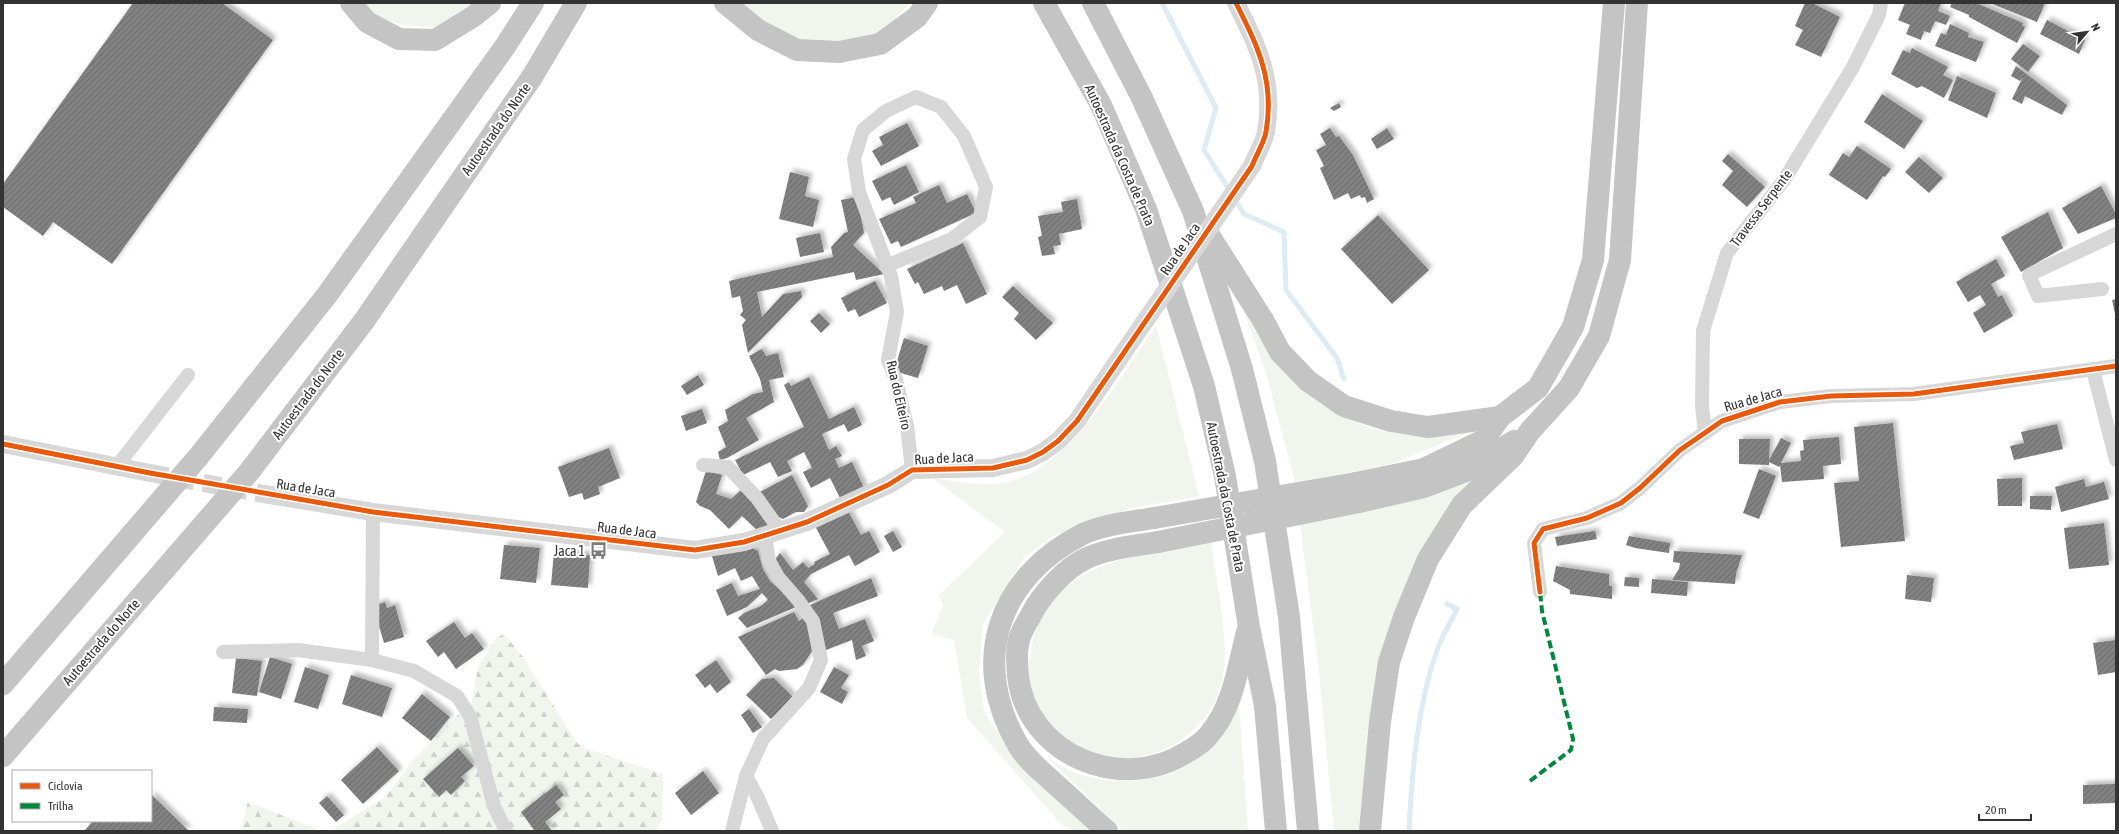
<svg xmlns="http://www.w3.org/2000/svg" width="2119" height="834" viewBox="0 0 2119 834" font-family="'Asap Condensed',sans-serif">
<defs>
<pattern id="forest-firs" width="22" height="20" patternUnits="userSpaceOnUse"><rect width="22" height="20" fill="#f1f5ed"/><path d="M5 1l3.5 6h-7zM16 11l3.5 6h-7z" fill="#cfd2cc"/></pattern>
<pattern id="building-hatch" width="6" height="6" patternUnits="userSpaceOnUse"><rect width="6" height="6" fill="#818181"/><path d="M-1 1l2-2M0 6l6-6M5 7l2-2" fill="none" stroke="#6a6a6a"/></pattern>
<filter id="shadow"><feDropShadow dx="3.5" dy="-3.5" stdDeviation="2" flood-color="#0004"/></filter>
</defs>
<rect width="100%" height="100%" fill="#fff"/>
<g fill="#f1f5ed">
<path d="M366,3h108l-39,24 -34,-2 -25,-9z"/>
<path d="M743,3h167c-8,8 -17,19 -26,26 -31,19 -81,19 -112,1 -11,-6 -22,-17 -29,-27z"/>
<path d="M1240,300c14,22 28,49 45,69 34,39 75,63 128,66 18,1 37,-2 55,-2l-72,29 -32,8 -69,12 -29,-109z"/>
<path d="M1156,325l43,171 -67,12 -80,28 -28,22 -41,66 -4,48 5,40 32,48 74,71h-15l-13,-6 -95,-107 -13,-78 -23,-6 12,-28 -4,-11 66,-63 -73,-54c30,4 59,11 88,0 52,-18 107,-108 136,-153z"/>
<path d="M1490,465l-62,77 -17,28 -21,57 -27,204h-29l-15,-160 -19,-147z"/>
<path d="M1211,542c5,39 21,106 10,143 -15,50 -67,82 -118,72 -27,-5 -59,-31 -70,-57 -7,-16 -4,-47 1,-63 9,-28 17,-41 42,-57 39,-26 90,-30 135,-38z"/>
<path d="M1239,705l9,126h-125l-77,-75c10,6 21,14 32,18 33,11 89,11 116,-14 17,-16 30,-37 45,-55z"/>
</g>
<g fill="url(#forest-firs)">
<path d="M504,634l19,23 54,86 7,5 79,26 -1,46 -6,11h-326l55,-34 29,-38 58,-58 6,-34 18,-29z"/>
<path d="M248,802l74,29h-82z"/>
</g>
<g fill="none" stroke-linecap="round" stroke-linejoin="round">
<g stroke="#ddebf3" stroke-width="5">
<path d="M1162,3l54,105 -12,42 26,41"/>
<path d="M1234,198l10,16 40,18 2,58 51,68 7,21"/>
<path d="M1409,831c3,-60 8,-123 28,-181 5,-14 14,-28 20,-41l-10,-5"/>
</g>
</g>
<g fill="url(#building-hatch)" filter="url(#shadow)">
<path d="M133,3h89l51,37 -161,224 -59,-42 -10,14 -40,-29v-23z"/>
<path d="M1805,3h7l28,14 -19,40 -26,-12 8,-15 -8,-4z"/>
<path d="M1905,3h36l-3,8 12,5 -4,9 -11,-4 -5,12 -6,-2 -3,9 -15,-6 4,-9 -12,-5z"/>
<path d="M1952,3h24l47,20 -1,2 3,2 -8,16 -48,-26v-2l-19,-8z"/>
<path d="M1990,3h55l-8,19z"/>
<path d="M2047,20l38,20 -6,14 -39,-20z"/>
<path d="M1950,24l19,9 -1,4 16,5 -8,20 -41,-16 6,-13 5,2z"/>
<path d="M2023,44l17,12 -12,16 -17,-13z"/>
<path d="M1912,48l36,19 -5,8 10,5 -9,18 -22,-12 -5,2 -26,-14 12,-24 7,3z"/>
<path d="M2016,66l51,39 -5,10 -37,-19 -3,8 -10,-5 11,-22 -3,4 -9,-5z"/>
<path d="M1957,76l39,17 -9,25 -39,-18z"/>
<path d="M1882,94l41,27 -19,28 -40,-27z"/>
<path d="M1339,103l2,4 -7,4 -4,-3z"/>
<path d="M907,123l12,23 -38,20 -9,-15 11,-6 -4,-8z"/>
<path d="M1330,128l6,9 3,-1 14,19 21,44 -7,4 -2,-6 -4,1 -1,-3 -9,4 -3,-6 -14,7 -14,-32 4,-2 -8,-16 10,-5 -6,-11z"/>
<path d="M1387,128l7,11 -17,10 -6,-10z"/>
<path d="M1857,146l34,23 -6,8 -2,-1 -16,24 -38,-25 14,-22 6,4z"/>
<path d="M1728,154l37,33 -18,20 -25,-22 11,-14 -11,-10z"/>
<path d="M1919,157l24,21 -14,15 -24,-21z"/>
<path d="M906,165l13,27 -25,13 -4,-8 -8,4 -10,-20z"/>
<path d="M790,172l19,5 -4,19 14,4 -6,27 -34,-8z"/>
<path d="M939,185l8,18 20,-9 9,19 -75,34 -3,-6 -7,3 -12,-25 37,-16 -3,-6z"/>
<path d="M2101,186l15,28v4l-38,16 -16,-26z"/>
<path d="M857,197l7,36 -11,12 31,29 -28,6 -2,-8 -97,20 5,25 21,-23 18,-3 1,6 -54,56 -6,-28 4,-5 -6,-5 3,-4 -3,-15 -8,2 -3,-17 104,-24 -2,-10 13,-14 4,-1 -7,-32z"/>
<path d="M1077,199l5,30 -23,5 2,11 -8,1 2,8 -13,2 -4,-19 4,-1 -4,-20 25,-4 -2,-10z"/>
<path d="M2048,212l15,36 -42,24 -20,-35z"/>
<path d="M1378,215l51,55 -37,34 -51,-55z"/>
<path d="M820,233l4,19 -24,5 -4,-19z"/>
<path d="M963,243l24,51 -21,10 -9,-19 -13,6 -2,-5 -18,8 -6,-12 -3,2 -8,-15z"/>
<path d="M1996,259l9,17 -14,8 7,13 4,-2 11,21 -29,17 -11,-20 13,-8 -6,-10 -12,7 -12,-20z"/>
<path d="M875,281l12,22 -28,14 -4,-8 -7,3 -7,-14z"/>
<path d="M1013,286l40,37 -17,17 -22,-21 5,-6 -17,-16z"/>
<path d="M2116,299v15h-1l-3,-14z"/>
<path d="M819,313l11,11 -9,9 -11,-12z"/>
<path d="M904,338l24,8 -10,32 -24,-7z"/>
<path d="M762,349l4,7 12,-3 6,24 -15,3 5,22 -28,16 13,22 -32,18 -7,2 -2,-8 8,-5 -8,-20 10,-6 -3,-11 28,-16 10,-2 -3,-13 -11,-23z"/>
<path d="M698,375l6,10 -17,10 -6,-9z"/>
<path d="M809,377l20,42 25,-12 8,18 -14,7 -4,-8 -22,10 7,16 7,-4 6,10 -7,3 4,9 13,-6 13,28 -23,12 -12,-24 -19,10 -8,-16 9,-4 -8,-16 -17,9 5,10 -14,6 -8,-15 -27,13 -8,-15 69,-33 -20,-42 5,-3 2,4z"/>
<path d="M702,409l5,14 -21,8 -5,-15z"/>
<path d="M1893,423l12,118 -64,6 -7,-64 25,-2 -5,-54z"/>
<path d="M2057,424l6,25 -49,11 -4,-14 14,-3 -3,-11z"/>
<path d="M1839,437l2,27 -18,2 1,13 -42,3 -2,-17 -1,2 -10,-5v3l-30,-1v-25h31l-1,21 12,-22 10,5 -10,20 20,-2 -1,-10 4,-1 -1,-10z"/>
<path d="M609,448l11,30 -22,9 2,7 -16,6 -2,-7 -13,4 -11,-30z"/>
<path d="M1759,469l17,7 -17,43 -16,-6z"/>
<path d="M706,471l16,4 -6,19 15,5 10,-9 32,32 -12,12 -19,-18 -13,13 -19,-19 -10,-4 -4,-4z"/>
<path d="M792,475l16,31 -4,6h-8l-13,7 -11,-5 -14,-21z"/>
<path d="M2022,478v28h-24l-1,-27z"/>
<path d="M2084,479l2,8 18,-5 5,17 -48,13 -6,-25z"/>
<path d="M2030,496h22l-1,14 -21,-1z"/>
<path d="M847,509l14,26 8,-4 11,21 -25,14 -6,-11 -38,19 -7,8 14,17 -13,6 -28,-35 -1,-12 4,-5 13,17 10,-8 5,6 7,-4 -1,-2 16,-8 -15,-28z"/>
<path d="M2104,523l5,42 -40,4 -5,-41z"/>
<path d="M893,531l9,16 -9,5 -9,-16z"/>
<path d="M1595,531l2,8 -40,7 -2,-9z"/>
<path d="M1629,536l41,7 -1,10 -34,-5 -9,-3z"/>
<path d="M504,545l36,3 -4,35 -36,-4z"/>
<path d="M751,547l7,4 5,18 7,12 24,21 2,5 -49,21 -9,-10 6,-5 17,-7 7,-6 -6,-7 -15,14 -20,9 -11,-26 16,-7 6,13 22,-7 -8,-13 -11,5 -6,-13 -17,8 -7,-23z"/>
<path d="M1674,551l68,4 -6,19 -1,10 -63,-4 7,-11 1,-6 -7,-1z"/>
<path d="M554,552l36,3 -2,33 -37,-3z"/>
<path d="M1556,566l53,8v12h3v13l-42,-5v-4l-17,-9z"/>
<path d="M1907,575l27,3 -3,24 -26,-3z"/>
<path d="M1625,577l14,1v9l-15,-1z"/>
<path d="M871,578l7,18 -45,17 6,16 26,-10 9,22 -12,5 4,10 -10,4 -4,-20 -26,10 -16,-45z"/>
<path d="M1652,579l36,3 -1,14 -36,-3z"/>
<path d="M385,602l2,6 8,-3 9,32 -20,6 -11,-37z"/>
<path d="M794,612l5,9 5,-3 11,23 -1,7 -11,17 -6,4 -18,2 -4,-2 -9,6 -28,-38z"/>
<path d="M454,622l11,16 7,-5 12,16 -28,20 -12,-17 -6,5 -12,-16z"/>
<path d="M2116,640v32l-18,3 -5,-32z"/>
<path d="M270,657l22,7 -11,35 -22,-7z"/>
<path d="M236,658l26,3 -5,35 -25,-3z"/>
<path d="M716,660l15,22 -14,11 -7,-9 -5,4 -10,-13z"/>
<path d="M305,667l24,8 -11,34 -24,-7z"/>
<path d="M834,667l15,8 -8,13 7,4 -6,12 -22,-12z"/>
<path d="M351,675l41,13 -10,29 -40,-13z"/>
<path d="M774,678l19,19 -22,22 -25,-24 16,-16z"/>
<path d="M422,694l28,23 -19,24 -29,-23z"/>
<path d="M214,707l34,2 -1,14 -34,-2z"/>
<path d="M749,709l13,18 -9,6 -12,-18z"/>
<path d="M377,747l22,24 -36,33 -22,-24z"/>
<path d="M458,748l16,18 -13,11 4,4 -14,14 -5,-5 -7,7 -16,-18z"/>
<path d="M703,771l16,22 -28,22 -16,-22z"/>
<path d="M2116,784v19l-33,1v-19z"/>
<path d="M556,785l8,10 -9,7 6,7 -16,13 7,9h-19l1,-1 -13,-18z"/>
<path d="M151,794l37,36 -1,1h-103l9,-10h58z"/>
<path d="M327,796l17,19 -8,7 -17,-19z"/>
</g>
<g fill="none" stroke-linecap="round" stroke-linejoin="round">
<path stroke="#d6d6d6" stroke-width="18" stroke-dasharray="18 9" stroke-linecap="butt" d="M150,473l114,21"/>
<g stroke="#d7d7d7" stroke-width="14">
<path d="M886,266l66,-27 28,-22 6,-30 -22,-51 -23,-29 -25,-10 -30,14 -23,19 -9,29 5,33 32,84 6,36 -9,48 8,20 11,46 5,44"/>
<path d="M2102,289l-64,7 -9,-21 87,-41"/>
<path d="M2093,370l23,90"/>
<path d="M1705,433l-3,-27 1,-75 24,-78 57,-73 69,-113 26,-52 2,-12"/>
<path d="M703,465l25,2 29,31 24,34"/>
<path d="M117,466l71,-91"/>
<path d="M1540,592l-6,-49 9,-14 44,-11 34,-15 19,-15 40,-38 42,-29 58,-19 51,-6 83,-2 202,-28"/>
<path d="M223,652l75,-2 74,10 42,11 43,25 13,20 24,90 12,25"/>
<path d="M372,660l1,-148"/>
<path d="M746,776l12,22 14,33"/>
<path d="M732,831l14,-55 17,-37 46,-51 12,-28 -8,-39 -15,-21 -20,-23 -9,-16 -4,-25"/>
</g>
<g stroke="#d7d7d7" stroke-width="18">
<path d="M1236,3c22,44 39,78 30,129 -2,11 -10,23 -14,34"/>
<path d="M3,444l147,29"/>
<path d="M264,494l109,18 322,38 49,-8 63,-20 81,-37 24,-15 81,-2 34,-8 16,-8 15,-11 19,-20 46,-68"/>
</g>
<g stroke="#c4c4c4" stroke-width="22">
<path d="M351,3l16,19 32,17 36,1 39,-24 16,-13"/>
<path d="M725,3l33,27 39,20 42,2 41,-8 37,-27 10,-14"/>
<path d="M1044,3l57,102 45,104 58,177 21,90 24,151 16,79 11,125"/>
<path d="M1093,3l49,95 51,113 49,158 23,92 24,156 19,214"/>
<path d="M1207,232l56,88 17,32 28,29 36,25 47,15 37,6 72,-10"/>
<path d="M1356,483l68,-14 60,-29 16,-23 38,-29 35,-61 20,-67 21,-257"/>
<path d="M1359,502l65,-15 42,-16 48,-30"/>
<path d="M1158,542c-23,4 -49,6 -71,16 -21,9 -46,37 -56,57 -4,8 -10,16 -12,25 -3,10 -2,25 -1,36 9,79 103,118 169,76 7,-4 16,-10 21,-16 25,-28 30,-69 39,-104"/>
<path d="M3,684l196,-228 128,-161 177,-247 29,-45"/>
<path d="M3,756l246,-284 115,-151 168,-244 44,-74"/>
<path d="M1107,831c-18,-16 -36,-33 -54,-49 -12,-11 -27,-23 -35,-37 -49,-84 -20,-168 65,-211 22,-10 48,-12 71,-16"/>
<path d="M1370,831l10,-109 9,-60 15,-45 24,-58 34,-54 51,-49 17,-25 39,-43 30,-52 21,-76 17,-257"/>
</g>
<path stroke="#d7d7d7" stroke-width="18" d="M1123,353l129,-187"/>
<g stroke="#c4c4c4" stroke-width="22">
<path d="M1154,518l202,-35"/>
<path d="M1158,542l201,-40"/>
</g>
<path stroke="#00873e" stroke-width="4" stroke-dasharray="8 4" stroke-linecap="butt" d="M1530,781l41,-31 2,-11 -31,-128 -2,-19"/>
<defs>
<g id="cycleway">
<path d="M3,444l147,29 223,39 322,38 49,-8 63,-20 81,-37 24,-15 81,-2 34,-8 16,-8 15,-11 19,-20 175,-255c4,-11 12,-23 14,-34 9,-51 -8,-85 -30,-129"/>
<path d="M1540,592l-6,-49 9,-14 44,-11 34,-15 19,-15 40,-38 42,-29 58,-19 51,-6 83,-2 202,-28"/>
</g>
</defs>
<use href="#cycleway" stroke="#fff" stroke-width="8"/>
<use href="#cycleway" stroke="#e8590c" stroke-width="5"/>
</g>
<defs>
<symbol id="bus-bare" viewBox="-9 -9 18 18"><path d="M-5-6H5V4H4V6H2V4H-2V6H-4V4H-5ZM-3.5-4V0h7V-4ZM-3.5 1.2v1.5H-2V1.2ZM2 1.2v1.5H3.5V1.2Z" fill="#7a7a7a" stroke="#fff" stroke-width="2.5" paint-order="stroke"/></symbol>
</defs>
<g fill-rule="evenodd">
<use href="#bus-bare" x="586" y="538" width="25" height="25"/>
</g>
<g text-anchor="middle" stroke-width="4" stroke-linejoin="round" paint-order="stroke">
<g font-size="14" fill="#333" stroke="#fff">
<text transform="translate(496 129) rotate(-55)" y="5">Autoestrada do Norte</text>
<text transform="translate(1120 155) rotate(66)" y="5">Autoestrada da Costa de Prata</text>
<text transform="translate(1761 208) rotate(-53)" y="5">Travessa Serpente</text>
<text transform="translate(1180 249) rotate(-56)" y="5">Rua de Jaca</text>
<text transform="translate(308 394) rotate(-53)" y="5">Autoestrada do Norte</text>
<text transform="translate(899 395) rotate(77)" y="5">Rua do Eiteiro</text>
<text transform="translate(1753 399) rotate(-16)" y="5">Rua de Jaca</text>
<text transform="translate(944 458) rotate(-3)" y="5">Rua de Jaca</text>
<text transform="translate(306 488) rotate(9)" y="5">Rua de Jaca</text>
<text transform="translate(1226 497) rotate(79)" y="5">Autoestrada da Costa de Prata</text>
<text transform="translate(627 530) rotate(7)" y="5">Rua de Jaca</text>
<text transform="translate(101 642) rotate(-49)" y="5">Autoestrada do Norte</text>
</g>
<g font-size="14" fill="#333" stroke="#fff" text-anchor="end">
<text x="585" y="556">Jaca 1</text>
</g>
</g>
<rect width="2119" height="834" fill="none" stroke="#333333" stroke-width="8"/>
<rect x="12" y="770" width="140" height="52" fill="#ffffff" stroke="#adadad"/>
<rect x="20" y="783" width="20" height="6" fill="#e8590c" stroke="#adadad"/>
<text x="48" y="790" font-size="12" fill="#333333">Ciclovia</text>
<rect x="20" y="803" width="20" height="6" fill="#00873e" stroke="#adadad"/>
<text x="48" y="810" font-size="12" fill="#333333">Trilha</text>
<g transform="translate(2087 32) rotate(61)" stroke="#ffffff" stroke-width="3" paint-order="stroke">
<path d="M0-3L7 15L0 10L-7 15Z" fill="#333333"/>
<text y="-6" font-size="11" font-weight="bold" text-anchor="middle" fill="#333333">N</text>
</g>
<path d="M1979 814v6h52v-6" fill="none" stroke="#333333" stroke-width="2"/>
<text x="1985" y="814" font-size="12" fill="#333333" stroke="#ffffff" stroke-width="3" paint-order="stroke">20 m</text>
</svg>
